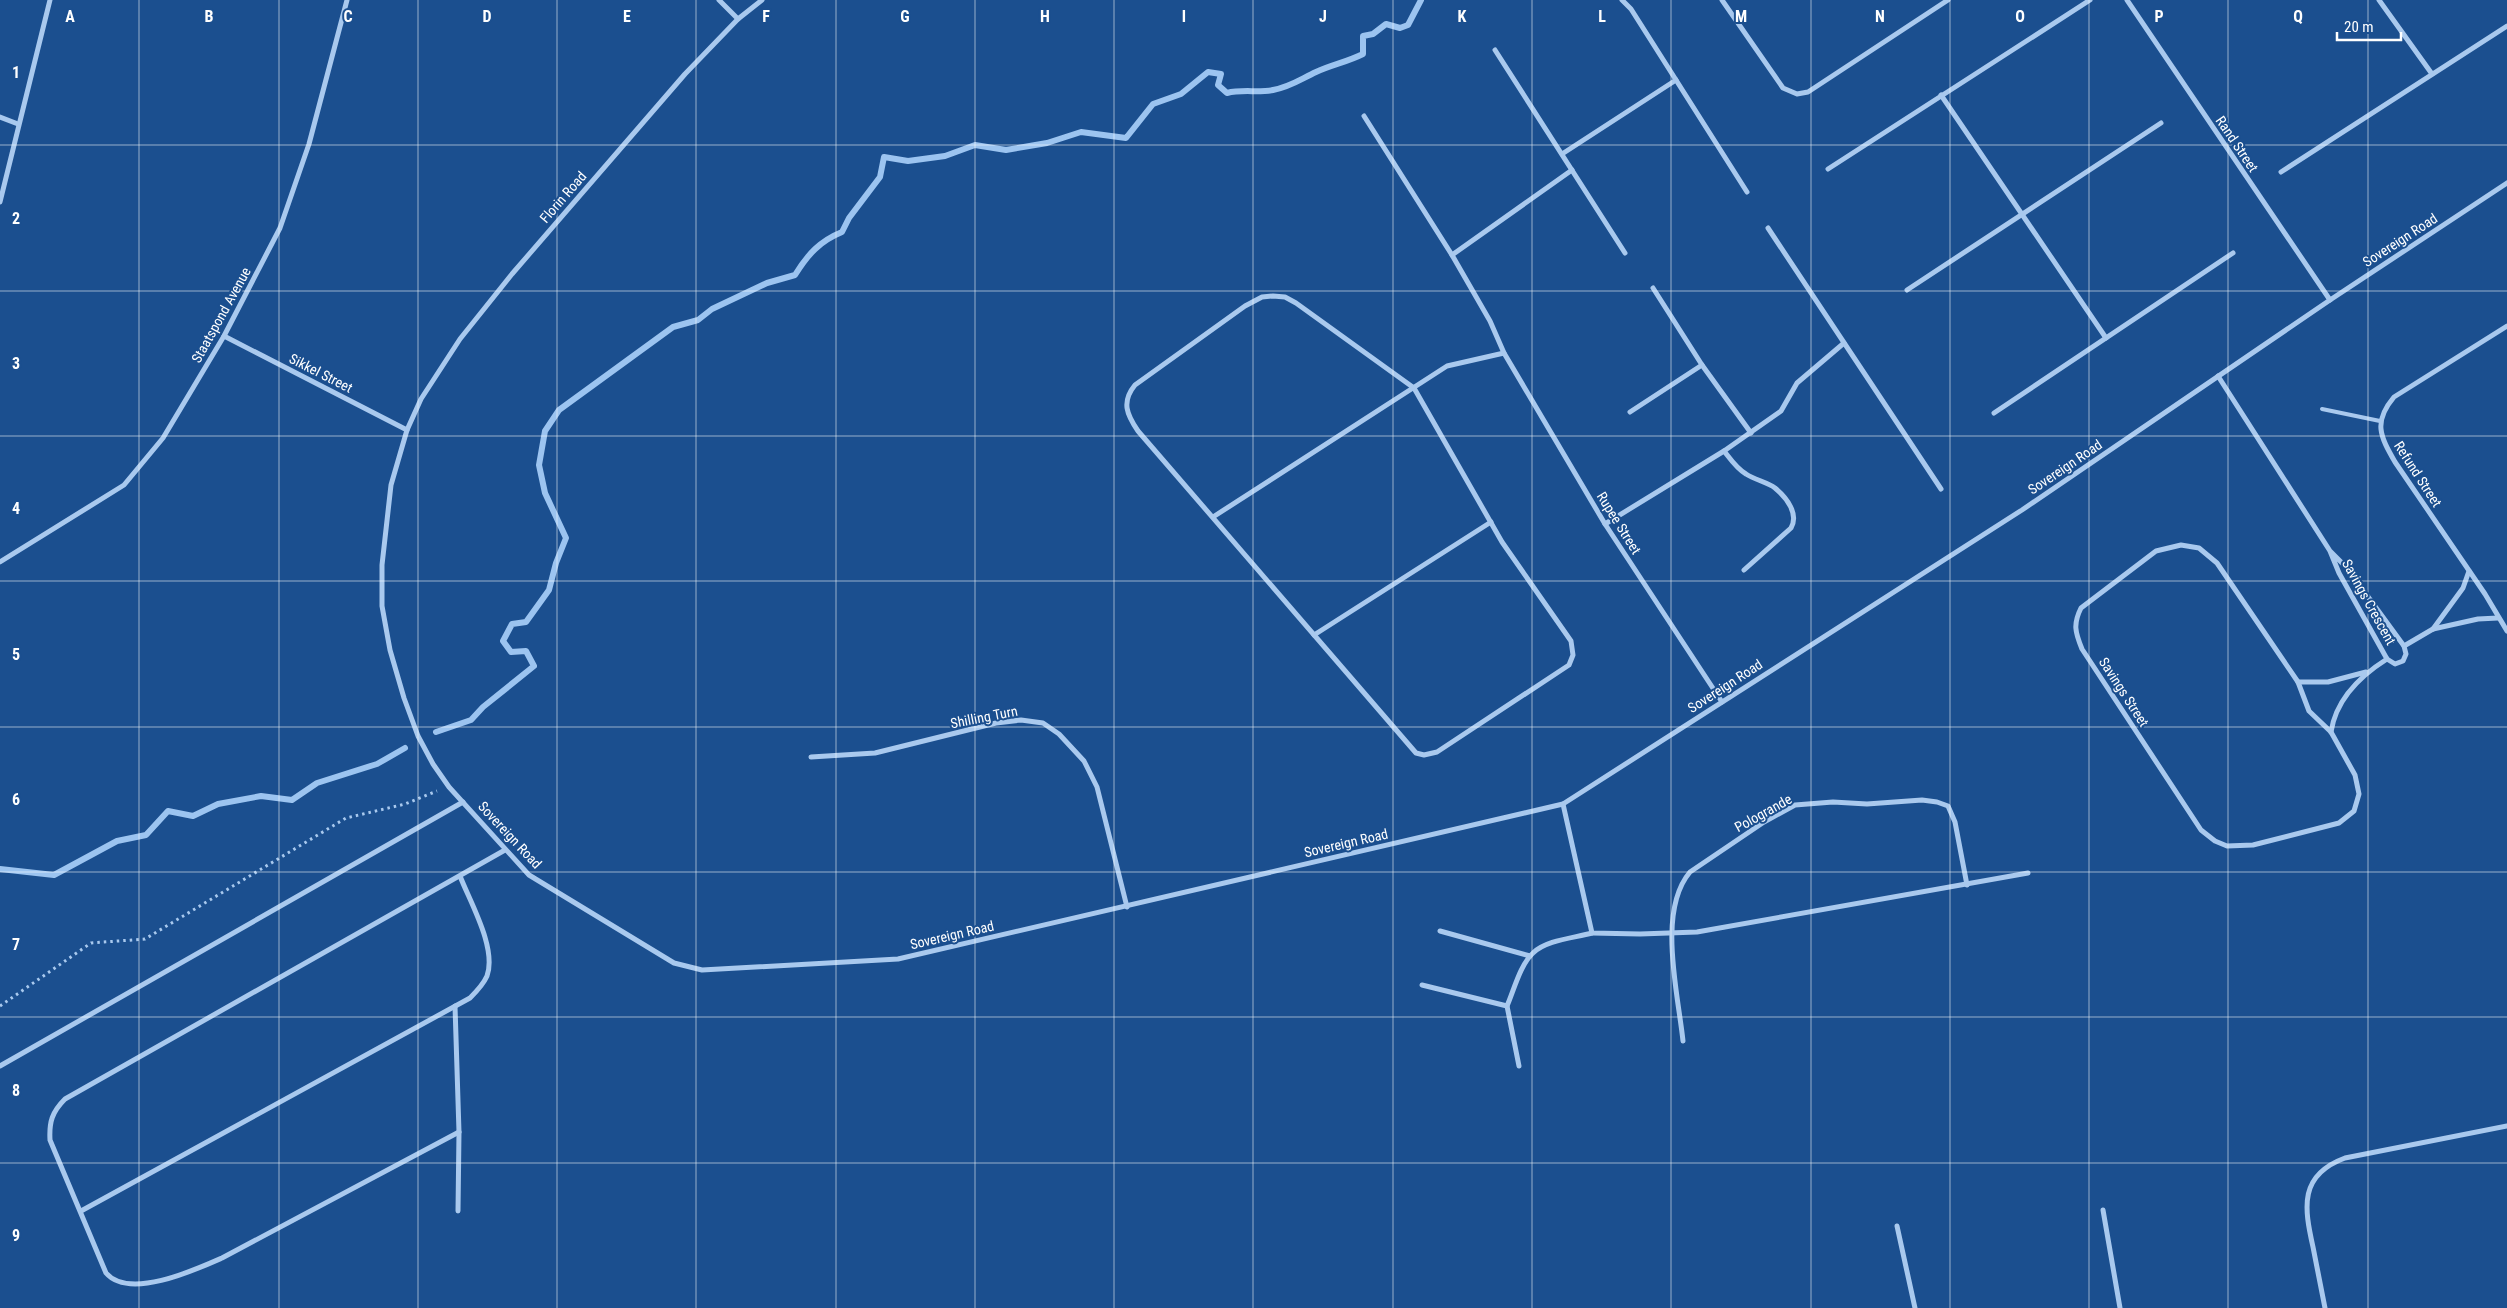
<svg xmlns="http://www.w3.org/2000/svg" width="2507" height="1308" viewBox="0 0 2507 1308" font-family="'Roboto Condensed',sans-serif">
<rect width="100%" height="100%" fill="#1b4f8f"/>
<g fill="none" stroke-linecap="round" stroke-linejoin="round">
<g stroke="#9cc4f0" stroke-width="6">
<path d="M436,732l35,-12 12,-13 51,-41 -8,-15 -15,1 -8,-11 9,-17 14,-2 23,-32 7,-27 10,-25 -21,-45 -6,-28 6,-34 14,-21 114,-83 25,-7 14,-11 55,-26 28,-8c13,-21 25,-34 47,-43l7,-14 31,-41 4,-20 24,4 37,-5 30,-11 31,5 41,-7 34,-11 45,6 27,-34 28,-10 27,-22 13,2 -3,11 9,8c15,-4 31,0 46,-3 17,-3 28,-11 43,-18 15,-7 31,-10 47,-18v-18l10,-2 13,-10 14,4 8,-3 13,-25"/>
<path d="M0,869l54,6 63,-34 29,-6 22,-24 25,5 25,-12 43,-8 31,4 25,-17 60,-19 28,-16"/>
</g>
<path stroke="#a9c9ee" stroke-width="3" stroke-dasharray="2.5 4" stroke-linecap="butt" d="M0,1006l91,-63 54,-4 201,-121 59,-14 32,-13"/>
<path stroke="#a9c9ee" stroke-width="4" d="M2322,409l58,12"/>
<g stroke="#a9c9ee" stroke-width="5">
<path d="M719,0l19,19"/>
<path d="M762,0l-24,19 -53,55 -173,200 -52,65 -39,60 -14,31 -16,55 -9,80v41l8,44 14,48 14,38 15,28 16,23 80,88 145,88 28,7 196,-11 665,-155 459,-294 308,-210 177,-117"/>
<path d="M1622,0l9,9 116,183"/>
<path d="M1722,0l61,88 14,6 11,-2 140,-92"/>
<path d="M2127,0l203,300"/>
<path d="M2379,0l53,74"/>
<path d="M1495,50l130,203"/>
<path d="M1941,95l165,243"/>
<path d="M1364,116l88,139 38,66 14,32 101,171 117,178"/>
<path d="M0,117l18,7"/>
<path d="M1562,154l114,-74"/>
<path d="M1828,169l262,-169"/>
<path d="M2281,172l226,-146"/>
<path d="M0,202l50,-202"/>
<path d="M1768,228l173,261"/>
<path d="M1452,255l120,-85"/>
<path d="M1653,288l49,77 49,68"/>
<path d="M1907,290l254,-167"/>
<path d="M1273,296l12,1 11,6 118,85 88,154 69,99 2,14 -4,10 -132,87 -13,3 -8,-2 -278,-322c-11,-16 -17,-29 -3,-46l110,-79 17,-9z"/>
<path d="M2507,326l-113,71c-21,25 -14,39 1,65l90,132 22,37"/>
<path d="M224,336l183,94"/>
<path d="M2218,376l112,175 9,22 48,86 8,5 8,-3 3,-7 -2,-8 -57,-78 -17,-17"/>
<path d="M1630,412l72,-47"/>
<path d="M1994,413l239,-160"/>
<path d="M1724,451c7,9 13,18 22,23 9,6 21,8 29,14 12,10 24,26 16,40l-47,42"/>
<path d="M1213,517l234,-151 57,-13"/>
<path d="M1605,524l119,-73 57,-40 16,-28 47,-40"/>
<path d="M2181,545l18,3 18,15 81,119 11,29 22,21 24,43 4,19 -5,17 -15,12 -86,22 -26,1 -12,-5 -14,-11 -119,-181c-7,-17 -9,-25 -1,-41l75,-57z"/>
<path d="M0,562l124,-77 39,-47 61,-102 56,-108 29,-84 38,-144"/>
<path d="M2433,629l30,-41 6,-17"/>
<path d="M1314,635l177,-113"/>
<path d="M2404,646l29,-17 45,-10 20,-1"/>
<path d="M2298,682h30l38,-10"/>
<path d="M2331,732c5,-33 29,-56 56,-73"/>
<path d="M811,757l64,-4 121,-30 25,-3 22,3 16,11 25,27 13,26 30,120"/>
<path d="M1563,804l29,129 48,1 57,-2 331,-59"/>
<path d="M1440,931l90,25"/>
<path d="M1422,985l85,21c7,-16 13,-41 26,-53 13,-13 41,-15 59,-20"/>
<path d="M455,1006l4,126 -1,79"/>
<path d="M1507,1006l12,60"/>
<path d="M1683,1041c-5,-48 -26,-130 7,-169l74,-50 31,-17 38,-3 34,2 55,-4 15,2 11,4 7,16 12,63"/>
<path d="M0,1066l463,-264"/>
<path d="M459,1132l-237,126c-27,12 -93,42 -116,15l-56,-133c-1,-18 2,-28 15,-41l440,-249"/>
<path d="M2103,1210l17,98"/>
<path d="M81,1211l389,-213c7,-7 13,-13 17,-22 10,-28 -17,-74 -27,-100"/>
<path d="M1897,1226l18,82"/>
<path d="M2325,1308c-4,-20 -8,-41 -12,-61 -9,-40 -14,-72 32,-89l162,-32"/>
</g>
</g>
<path fill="none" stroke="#fff" stroke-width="1" stroke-opacity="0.55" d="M139,0v1308M279,0v1308M418,0v1308M557,0v1308M696,0v1308M836,0v1308M975,0v1308M1114,0v1308M1253,0v1308M1393,0v1308M1532,0v1308M1671,0v1308M1811,0v1308M1950,0v1308M2089,0v1308M2228,0v1308M2368,0v1308M0,145h2507M0,291h2507M0,436h2507M0,581h2507M0,727h2507M0,872h2507M0,1017h2507M0,1163h2507"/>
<g text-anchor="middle" stroke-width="4" stroke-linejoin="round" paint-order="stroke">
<g font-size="14" fill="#fff" stroke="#1b4f8f">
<text transform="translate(2237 144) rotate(56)" y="5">Rand Street</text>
<text transform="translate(563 197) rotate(-49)" y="5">Florin Road</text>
<text transform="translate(2400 240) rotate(-33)" y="5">Sovereign Road</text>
<text transform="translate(221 315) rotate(-61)" y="5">Staatspond Avenue</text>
<text transform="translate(321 373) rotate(27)" y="5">Sikkel Street</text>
<text transform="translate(2065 467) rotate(-34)" y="5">Sovereign Road</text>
<text transform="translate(2418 474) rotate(57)" y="5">Refund Street</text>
<text transform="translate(1619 523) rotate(58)" y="5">Rupee Street</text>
<text transform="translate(2369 602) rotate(61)" y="5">Savings Crescent</text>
<text transform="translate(1725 686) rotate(-33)" y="5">Sovereign Road</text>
<text transform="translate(2124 692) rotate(57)" y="5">Savings Street</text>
<text transform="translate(984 717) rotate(-11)" y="5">Shilling Turn</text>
<text transform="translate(1763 813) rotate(-29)" y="5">Pologrande</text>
<text transform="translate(510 835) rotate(47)" y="5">Sovereign Road</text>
<text transform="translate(1346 843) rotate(-13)" y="5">Sovereign Road</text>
<text transform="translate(952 935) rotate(-13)" y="5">Sovereign Road</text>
</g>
</g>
<g font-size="16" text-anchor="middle" font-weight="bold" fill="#fff" stroke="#1b4f8f" stroke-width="4" stroke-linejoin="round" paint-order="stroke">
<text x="70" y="22">A</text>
<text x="209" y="22">B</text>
<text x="348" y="22">C</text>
<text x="487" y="22">D</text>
<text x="627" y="22">E</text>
<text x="766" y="22">F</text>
<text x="905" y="22">G</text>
<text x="1045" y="22">H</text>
<text x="1184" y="22">I</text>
<text x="1323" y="22">J</text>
<text x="1462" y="22">K</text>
<text x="1602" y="22">L</text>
<text x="1741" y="22">M</text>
<text x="1880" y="22">N</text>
<text x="2020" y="22">O</text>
<text x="2159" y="22">P</text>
<text x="2298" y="22">Q</text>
<text x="16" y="78">1</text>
<text x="16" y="224">2</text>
<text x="16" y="369">3</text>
<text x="16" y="514">4</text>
<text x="16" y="660">5</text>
<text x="16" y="805">6</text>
<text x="16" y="950">7</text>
<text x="16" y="1096">8</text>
<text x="16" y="1241">9</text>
</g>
<path d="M2337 32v8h64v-8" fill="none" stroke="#ffffff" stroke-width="2.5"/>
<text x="2344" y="32" font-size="15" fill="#ffffff" stroke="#1b4f8f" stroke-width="4" paint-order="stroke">20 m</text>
</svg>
